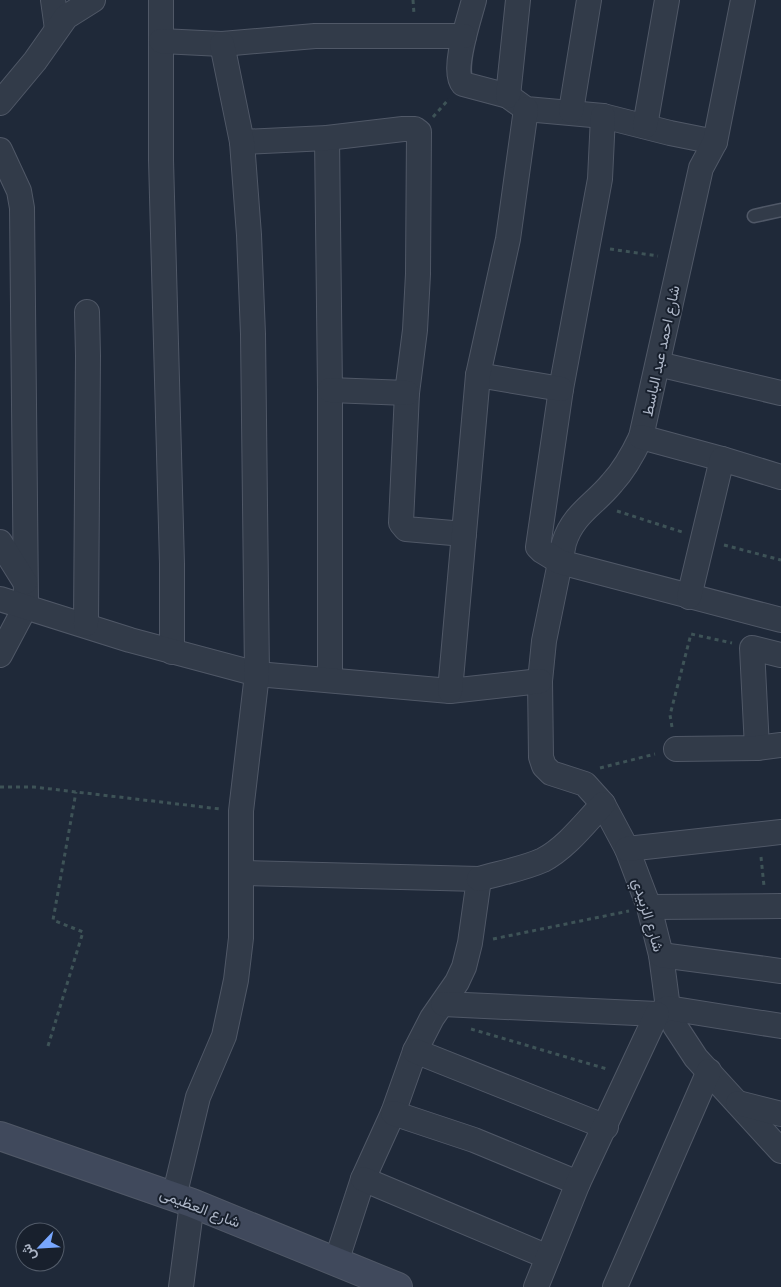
<svg xmlns="http://www.w3.org/2000/svg" width="781" height="1287" viewBox="0 0 781 1287" font-family="'Fira Sans',Vazirmatn,sans-serif">
<rect width="100%" height="100%" fill="#1f2939"/>
<g fill="none" stroke-linecap="round" stroke-linejoin="round">
<defs>
<path id="lane" d="M754,216l27,-6"/>
<g id="street">
<path d="M53,0l4,29"/>
<path d="M161,0v160l11,404v88"/>
<path d="M474,0c-4,16 -23,71 -11,84l45,12 18,13 77,7 67,17 45,9"/>
<path d="M743,0l-28,142 -14,26 -60,269c-8,17 -16,32 -29,46 -18,22 -39,31 -48,60l-20,98 -4,40 1,76 3,9 7,7 34,11 18,20 24,45 22,58 12,48 7,53 7,18 21,32 85,93"/>
<path d="M161,41l61,3 93,-8h149"/>
<path d="M508,96l10,-96"/>
<path d="M0,103l35,-42 31,-44 27,-17"/>
<path d="M571,111l18,-111"/>
<path d="M603,116l-3,63 -39,210 -23,158 4,4 18,11 221,58"/>
<path d="M645,126l22,-126"/>
<path d="M327,138l3,252v290"/>
<path d="M242,142l85,-4 76,-9h12l4,3 -1,142 -3,56 -8,63 -6,130 5,6 58,5"/>
<path d="M0,150l19,41 3,17 4,392v6l-26,49"/>
<path d="M658,364l123,29"/>
<path d="M478,375l83,14"/>
<path d="M330,390l77,3"/>
<path d="M641,437l81,22"/>
<path d="M0,542l25,40"/>
<path d="M689,597l33,-138 59,18"/>
<path d="M0,599l130,41 127,34 193,17 90,-10"/>
<path d="M86,624l2,-268 -1,-44"/>
<path d="M450,691l28,-316 30,-136 18,-130"/>
<path d="M757,748l-5,-100 29,7"/>
<path d="M676,749l81,-1 24,-3"/>
<path d="M627,849l154,-17"/>
<path d="M243,873l236,6 -9,64 -6,24 -7,15 -25,36 -17,33 -22,62 -30,66 -27,83"/>
<path d="M479,879c21,-6 44,-10 64,-19 23,-12 42,-37 60,-56"/>
<path d="M649,907l132,-1"/>
<path d="M661,955l120,16"/>
<path d="M443,1004l214,10 11,-6 113,18"/>
<path d="M415,1051l191,76"/>
<path d="M738,1103l43,11"/>
<path d="M393,1113l81,27 104,43"/>
<path d="M363,1179l185,78"/>
<path d="M174,1197l24,-100 26,-61 12,-56 5,-42v-127l16,-137 -4,-340 -4,-99 -7,-93 -20,-98"/>
<path d="M181,1287l11,-84"/>
<path d="M536,1287l42,-104 79,-169"/>
<path d="M615,1287l94,-216"/>
</g>
<path id="secondary" d="M0,1136l192,67 206,84"/>
</defs>
<use href="#lane" stroke="#505867" stroke-width="15"/>
<use href="#street" stroke="#505867" stroke-width="26"/>
<use href="#secondary" stroke="#505867" stroke-width="30"/>
<g stroke="#3e5357" stroke-width="3" stroke-dasharray="4 4" stroke-linecap="butt">
<path d="M413,0l1,14"/>
<path d="M433,117l16,-18"/>
<path d="M610,249l48,7"/>
<path d="M617,511l65,21"/>
<path d="M724,545l57,15"/>
<path d="M672,727l-2,-12 21,-81 41,9"/>
<path d="M600,768l55,-14"/>
<path d="M0,787h34l186,22"/>
<path d="M761,857l3,29"/>
<path d="M493,939l136,-28"/>
<path d="M471,1029l136,40"/>
<path d="M48,1046l35,-114 -30,-12 23,-128"/>
</g>
<use href="#lane" stroke="#323b49" stroke-width="12"/>
<use href="#street" stroke="#323b49" stroke-width="24"/>
<use href="#secondary" stroke="#40495c" stroke-width="28"/>
</g>
<g text-anchor="middle" stroke-width="4" stroke-linejoin="round" paint-order="stroke">
<g font-size="15" fill="#acb5c6" stroke="#18202d">
<text transform="translate(661 351) rotate(-78)" y="5">شارع احمد عبد الباسط</text>
<text transform="translate(648 915) rotate(73)" y="5">شارع الزبيدي</text>
<text transform="translate(200 1208) rotate(21)" y="5">شارع العظيمى</text>
</g>
</g>
<g transform="translate(40 1247) rotate(245)"><circle r="24" fill="#18202d" stroke="#535c6a"/>
<path d="M0-4L9 19L0 12L-9 19Z" fill="#78a7ff"/>
<text y="-8" font-size="14" font-weight="bold" text-anchor="middle" fill="#acb5c6">ش</text>
</g>
</svg>
